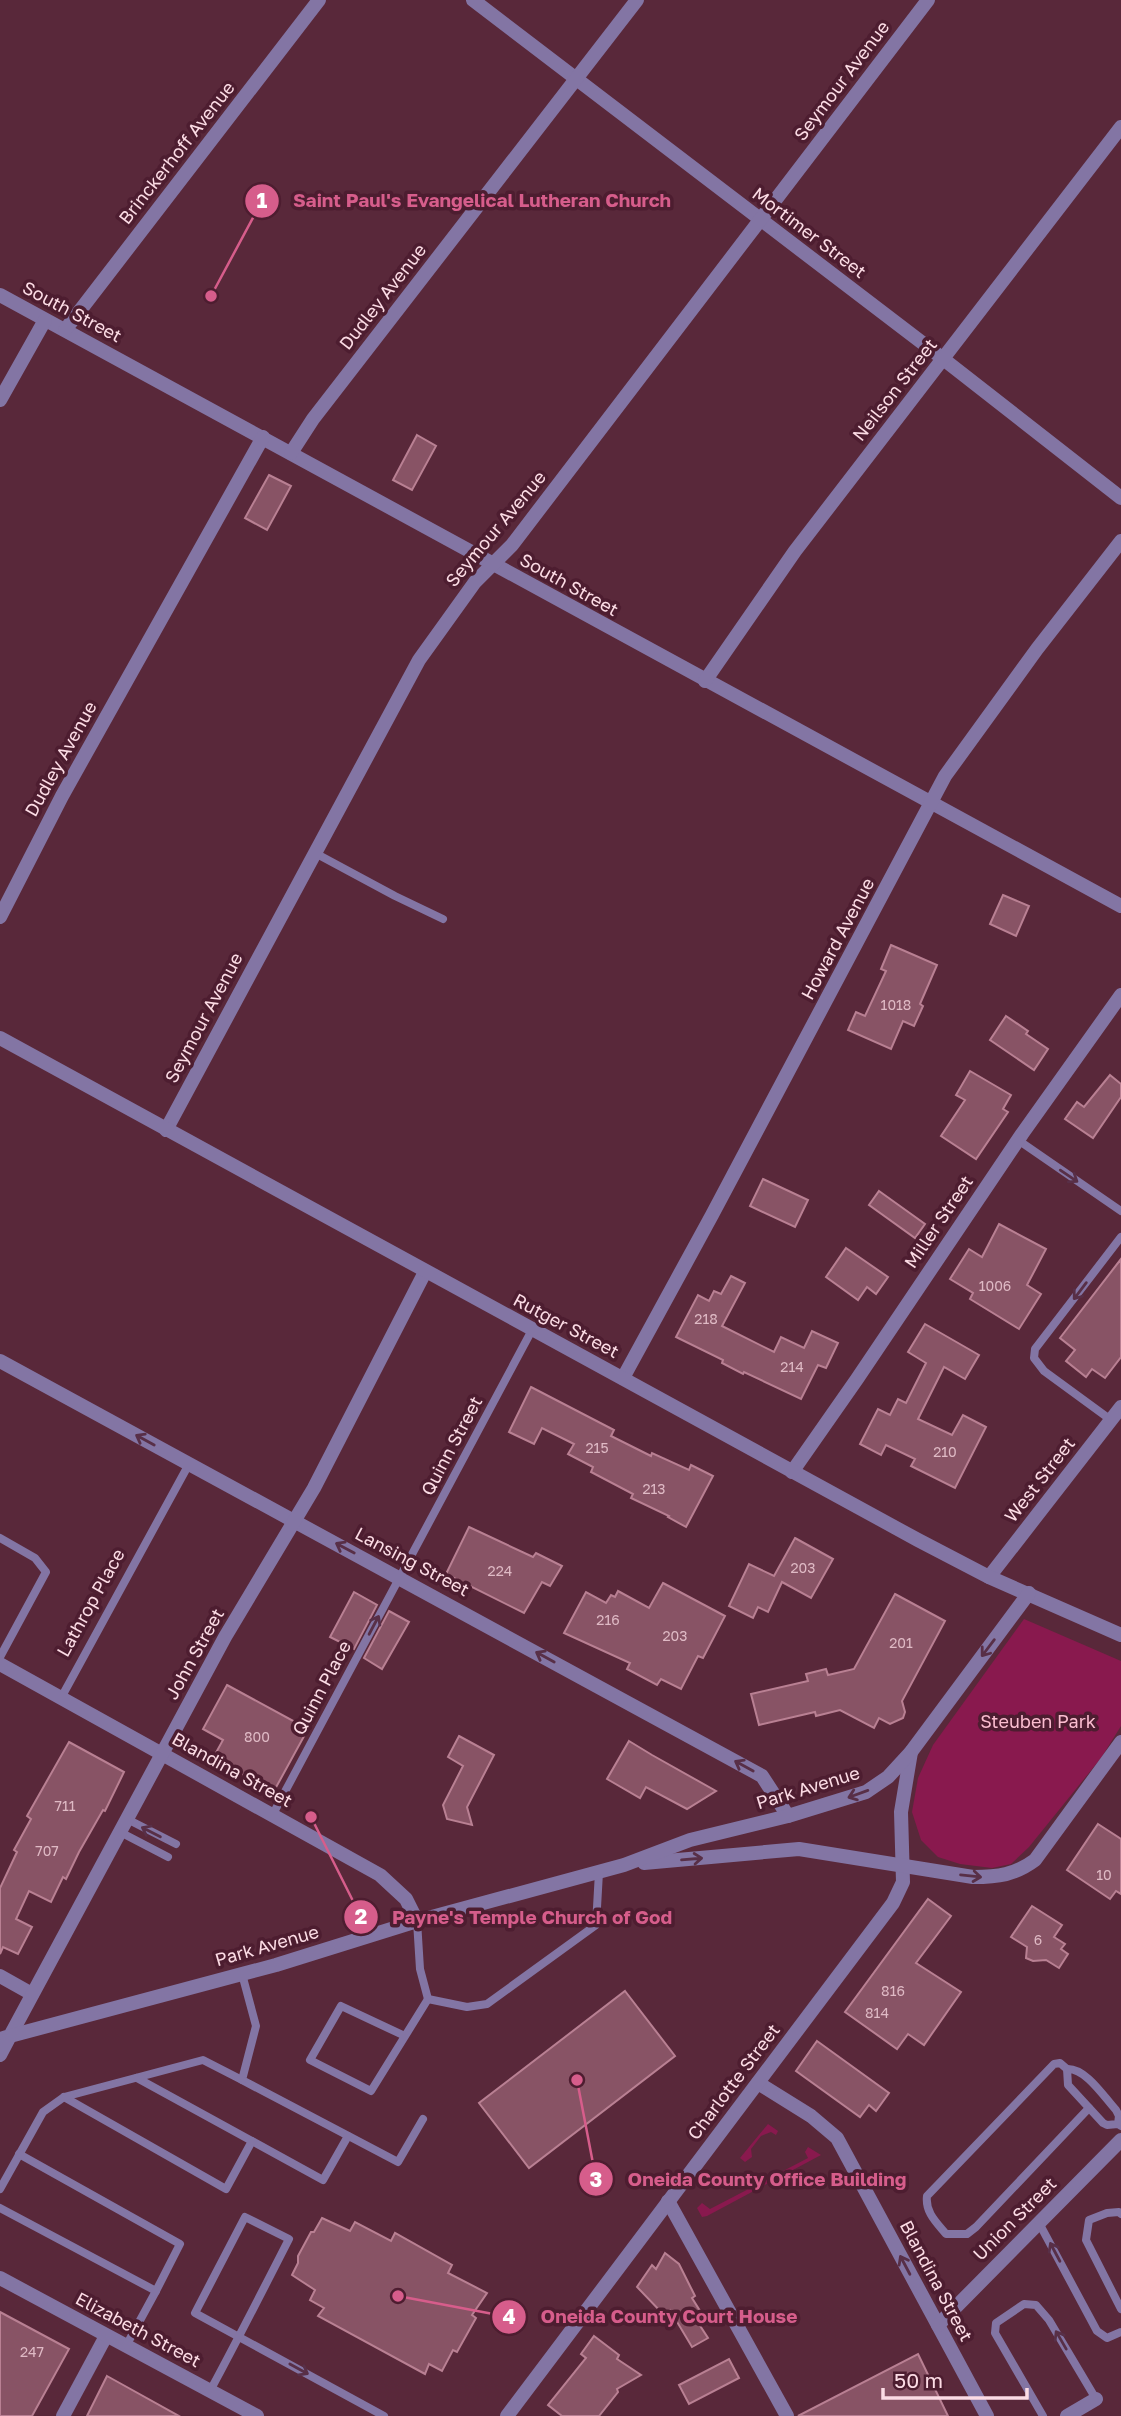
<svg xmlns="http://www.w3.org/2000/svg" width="1121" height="2416" viewBox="0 0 1121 2416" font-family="'Golos Text',sans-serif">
<rect width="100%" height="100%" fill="#59283a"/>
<g fill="#89194e">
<path d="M1024,1619l97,42v65l-20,32 -72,89 -18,17 -19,4 -32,-4 -22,-7 -17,-17 -9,-28 6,-34 15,-33z"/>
<path d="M768,2124l10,7 -2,4 -5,-3 -10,4 -10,13 1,8 -7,5 -5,-4z"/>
<path d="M808,2147l13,8 -114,61 -5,1 -5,-9 5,-5 8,6 98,-51 -3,-6z"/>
</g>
<g fill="#885365" stroke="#b98093" stroke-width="2">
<path d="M417,435l19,11 -24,44 -19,-10z"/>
<path d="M269,475l22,11 -24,44 -22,-12z"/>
<path d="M1003,895l26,11 -13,30 -26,-12z"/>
<path d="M891,945l46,20 -17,39 3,2 -9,20 -11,-5 -12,28 -43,-19 8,-18 9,4 21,-45 -5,-2z"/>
<path d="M1006,1016l22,15 -2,3 22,15 -14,21 -44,-30z"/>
<path d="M970,1071l41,24 -8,14 5,3 -32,47 -35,-23 24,-36 -9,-5z"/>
<path d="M1110,1075l11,9v13l-28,41 -28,-19 12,-17 7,5z"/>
<path d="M763,1179l45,21 -13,27 -45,-21z"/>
<path d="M879,1191l46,33 -10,14 -46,-33z"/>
<path d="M999,1224l47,25 -19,36 14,9 -22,35 -49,-30 3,-6 -23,-14 19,-30 13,8z"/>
<path d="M846,1248l42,29 -12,17 -9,-7 -9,13 -32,-23z"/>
<path d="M1121,1259v98l-16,21 -13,-9 -6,8 -20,-16 9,-11 -15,-12z"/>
<path d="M731,1276l14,7 -23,43 52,26 7,-15 23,11 8,-17 26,12 -12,25 -8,-3 -17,34 -57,-27 -1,2 -21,-11 1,-3 -47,-23 22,-42 11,6 5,-10 7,3z"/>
<path d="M925,1324l54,31 -14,24 -21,-12 -26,52 34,16 11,-20 23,12 -31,61 -44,-22 4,-7 -29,-14 -5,10 -21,-11 18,-35 12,6 8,-16 8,4 20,-40 -18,-11z"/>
<path d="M531,1387l83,43 -3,6 40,20 1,-3 37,17 2,-5 22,11 -27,51 -18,-10 1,-1 -38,-18 2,-4 -42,-22 2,-5 -25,-13 6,-10 -32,-16 -8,16 -25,-12z"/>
<path d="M469,1527l64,30 3,-4 26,13 -12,20 -8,-4 -18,31 -78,-39z"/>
<path d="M795,1538l38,21 -22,39 -29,-16 -14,30 -10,-5 -5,11 -24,-12 20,-42 25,12z"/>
<path d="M663,1583l62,33 -22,42 -5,-2 -17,33 -20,-10 -4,6 -30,-16 3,-6 -66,-30 22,-41 20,11 5,-8 4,2 3,-6 31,17z"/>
<path d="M354,1592l23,13 -23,44 -24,-12z"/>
<path d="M895,1594l50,27 -43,80 3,11 -2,6 -13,6 -11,-6 -5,10 -34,-18 -24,6 -1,-4 -56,13 -8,-31 57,-13 -2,-7 20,-5 2,6 26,-6z"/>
<path d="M389,1611l20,11 -27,47 -18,-11z"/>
<path d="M227,1685l81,44 -34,62 -61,-33 10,-18 -20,-11z"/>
<path d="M459,1736l35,19 -27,52 5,18 -25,-6 -4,-14 20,-39 -15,-9z"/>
<path d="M629,1741l23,14 64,36 -29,18 -41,-22 -6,11 -33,-19z"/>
<path d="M69,1742l55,30 -19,39 -2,-1 -24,42 -13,27 -3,-2 -12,25 -22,-11 -13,28 16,8 -14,27 -15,-7 -3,7v-66l17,-36 -3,-2 17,-31 -4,-3z"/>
<path d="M1098,1824l23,15v55l-5,-3 -6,8 -43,-29z"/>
<path d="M928,1899l23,17 -35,47 45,29 -37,53 -16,-11 -11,15 -52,-37z"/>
<path d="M1032,1906l30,19 -8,12 11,7 -4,5 7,5 -9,14 -13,-8 -13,1 -7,-3 1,-11 -16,-10z"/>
<path d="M625,1991l50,65 -146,112 -50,-65z"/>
<path d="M817,2041l72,52 -13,18 -7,-6 -9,12 -64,-46z"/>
<path d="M322,2218l28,13 5,-9 36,19 4,-8 57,32 -4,8 39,20 -15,22 4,3 -19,34 -4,-2 -11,21 -13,-7 -4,10 -107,-58 6,-8 -14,-8 5,-10 -23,-15 6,-12v-7l13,-24h3z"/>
<path d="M665,2253l14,11 16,32 -3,2 10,16 -7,4 13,20 -16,9 -22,-37 -7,4 -26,-27 15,-22 4,4z"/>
<path d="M0,2312l69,37 -37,67h-32z"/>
<path d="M594,2336l25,19 -2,4 24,16 -24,14 1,3 -19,24h-37l-14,-11 38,-47 -5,-4z"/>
<path d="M918,2354l30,62h-150z"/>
<path d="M729,2359l10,19 -50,26 -10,-19z"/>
<path d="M107,2376l72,40h-92z"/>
</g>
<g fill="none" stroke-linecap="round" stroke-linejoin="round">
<g stroke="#8375a4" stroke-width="8">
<path d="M315,853l80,43 48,23"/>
<path d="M1018,1140l103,71"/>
<path d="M1111,1420l-67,-49 -10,-13 1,-9 86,-112"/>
<path d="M0,1538l35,20 11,14 -46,85"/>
<path d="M61,1698l128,-234"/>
<path d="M273,1814l259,-484"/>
<path d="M127,1819l49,25"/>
<path d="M120,1832l48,25"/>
<path d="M417,1921l3,48 8,30 39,8 20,-3 109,-79 3,-53"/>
<path d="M242,1974l14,52 -14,54 156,82 25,-43"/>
<path d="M405,2036l-64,-30 -31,54 61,31 57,-92"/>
<path d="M1067,2069l-7,-6 -6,1 -127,132c-2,16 9,26 19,38h21l9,-7 113,-119"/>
<path d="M137,2078l186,102 25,-44"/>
<path d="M64,2097l162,92 26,-48"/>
<path d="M1118,2124l1,-8 -3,-6c-12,-13 -30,-42 -49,-41l1,16 35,38 4,2 11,-1 3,2"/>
<path d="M0,2189l43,-77 21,-15 139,-37 39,20"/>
<path d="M0,2208l156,83 24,-47 -161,-90"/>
<path d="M1121,2214l-2,-2 -12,1 -18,7 -3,20 35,69"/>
<path d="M1039,2223l58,108 10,7 14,-6"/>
<path d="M126,2346l30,-55"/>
<path d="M210,2391c27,-50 53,-101 79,-152l-44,-22 -50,96 189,103"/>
<path d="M1043,2416l-48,-83 1,-10 28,-19 12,1 13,15 47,79"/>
</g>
<g stroke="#8375a4" stroke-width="14">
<path d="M473,0l460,351 188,147"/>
<path d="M0,295l1121,611"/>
<path d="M65,330l254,-330"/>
<path d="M0,400l45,-80"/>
<path d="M291,453l22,-34 324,-419"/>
<path d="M705,681l90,-130 326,-424"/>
<path d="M0,917l62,-121 201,-359"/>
<path d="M166,1130l253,-470 56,-78 37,-37 416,-545"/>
<path d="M0,1361l762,415 26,40"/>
<path d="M623,1378l89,-163 233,-439 92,-127 84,-108"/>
<path d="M792,1472l65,-93 165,-245 99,-139"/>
<path d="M989,1577l132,-170"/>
<path d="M0,1664l380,211 26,24 11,22"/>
<path d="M0,1976l32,18"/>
<path d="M0,2039l10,-3 215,-399 89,-149 111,-216"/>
<path d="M758,2083l53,33 26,22 150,278"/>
<path d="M668,2201l119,215"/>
<path d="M938,2325l183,-185"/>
<path d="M63,2416l43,-80"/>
<path d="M507,2416l386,-513 10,-21 -2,-70 10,-60"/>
<path d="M1067,2416l29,-17"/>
</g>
<g stroke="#8375a4" stroke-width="14">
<path d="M0,1038l918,502 71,37 132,58"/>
<path d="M644,1863l155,-14 174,28c25,0 42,-2 62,-17l86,-118"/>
<path d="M0,2055l10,-19 266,-71 141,-44 207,-56 66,-25 98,-24 78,-24 22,-15 23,-25 118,-159"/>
<path d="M0,2278l257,138"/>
</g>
</g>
<defs><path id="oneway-shaft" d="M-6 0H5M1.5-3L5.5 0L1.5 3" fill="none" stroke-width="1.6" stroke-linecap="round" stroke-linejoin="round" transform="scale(1.75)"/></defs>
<g stroke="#582f47">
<use href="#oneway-shaft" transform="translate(1069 1176) rotate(34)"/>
<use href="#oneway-shaft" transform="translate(1080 1291) rotate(127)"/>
<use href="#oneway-shaft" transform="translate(145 1440) rotate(-151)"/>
<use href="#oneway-shaft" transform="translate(345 1548) rotate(-152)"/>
<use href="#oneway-shaft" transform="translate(374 1625) rotate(-62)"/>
<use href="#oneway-shaft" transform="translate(988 1648) rotate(127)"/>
<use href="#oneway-shaft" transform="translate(545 1657) rotate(-151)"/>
<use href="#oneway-shaft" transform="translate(744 1766) rotate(-151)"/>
<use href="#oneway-shaft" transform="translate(858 1794) rotate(160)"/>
<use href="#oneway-shaft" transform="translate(151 1832) rotate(-153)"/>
<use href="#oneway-shaft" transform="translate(692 1859) rotate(-5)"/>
<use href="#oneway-shaft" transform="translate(971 1876) rotate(6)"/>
<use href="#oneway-shaft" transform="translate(1055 2252) rotate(-118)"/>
<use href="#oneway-shaft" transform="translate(905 2265) rotate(-118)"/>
<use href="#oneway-shaft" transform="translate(1061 2340) rotate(-120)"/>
<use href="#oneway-shaft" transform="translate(299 2369) rotate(29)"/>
</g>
<g text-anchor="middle" stroke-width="7" stroke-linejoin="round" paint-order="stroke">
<g font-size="14" fill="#dfbac5">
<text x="896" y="1010">1018</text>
<text x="995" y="1291">1006</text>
<text x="706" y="1324">218</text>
<text x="792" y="1372">214</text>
<text x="597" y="1453">215</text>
<text x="945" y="1457">210</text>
<text x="654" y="1494">213</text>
<text x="803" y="1573">203</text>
<text x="500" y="1576">224</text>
<text x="608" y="1625">216</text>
<text x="675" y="1641">203</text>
<text x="901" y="1648">201</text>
<text x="257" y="1742">800</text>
<text x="65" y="1811">711</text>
<text x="47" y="1856">707</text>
<text x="1104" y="1880">10</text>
<text x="1038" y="1945">6</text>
<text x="893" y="1996">816</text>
<text x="877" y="2018">814</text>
<text x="32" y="2357">247</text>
</g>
<g font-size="18" fill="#fcdce5" stroke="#4d1d30">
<text transform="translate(842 81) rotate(-53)" y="6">Seymour Avenue</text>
<text transform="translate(177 153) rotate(-52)" y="6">Brinckerhoff Avenue</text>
<text transform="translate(809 233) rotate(37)" y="6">Mortimer Street</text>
<text transform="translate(383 297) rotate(-52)" y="6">Dudley Avenue</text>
<text transform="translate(72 312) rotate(28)" y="6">South Street</text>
<text transform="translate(895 390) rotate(-52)" y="6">Neilson Street</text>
<text transform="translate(496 529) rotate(-50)" y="6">Seymour Avenue</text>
<text transform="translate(569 585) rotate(29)" y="6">South Street</text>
<text transform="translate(61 759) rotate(-61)" y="6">Dudley Avenue</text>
<text transform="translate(838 939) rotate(-62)" y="6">Howard Avenue</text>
<text transform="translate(204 1018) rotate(-62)" y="6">Seymour Avenue</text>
<text transform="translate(939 1222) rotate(-56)" y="6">Miller Street</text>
<text transform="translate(566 1326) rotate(28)" y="6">Rutger Street</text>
<text transform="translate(452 1446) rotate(-62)" y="6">Quinn Street</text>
<text transform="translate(1040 1480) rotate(-52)" y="6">West Street</text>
<text transform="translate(412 1562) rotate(28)" y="6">Lansing Street</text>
<text transform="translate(91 1603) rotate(-61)" y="6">Lathrop Place</text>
<text transform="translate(195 1654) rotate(-61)" y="6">John Street</text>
<text transform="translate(322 1688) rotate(-62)" y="6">Quinn Place</text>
<text transform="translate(232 1770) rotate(29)" y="6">Blandina Street</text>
<text transform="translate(808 1788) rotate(-17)" y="6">Park Avenue</text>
<text transform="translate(267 1946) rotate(-16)" y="6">Park Avenue</text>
<text transform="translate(734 2082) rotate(-53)" y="6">Charlotte Street</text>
<text transform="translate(1015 2219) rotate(-45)" y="6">Union Street</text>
<text transform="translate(936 2281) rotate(62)" y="6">Blandina Street</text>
<text transform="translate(138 2330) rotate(28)" y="6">Elizabeth Street</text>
</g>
<g font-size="18" fill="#fbbdd0" stroke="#4d1d30">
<text x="1038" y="1728">Steuben Park</text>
</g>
</g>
<path fill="none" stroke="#d65d8b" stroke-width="2.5" d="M211 296L262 201M311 1817L361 1917M577 2080L596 2179M398 2296L509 2317"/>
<g fill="#d65d8b" stroke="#4d1d30" stroke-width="2.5">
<circle cx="211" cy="296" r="7"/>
<circle cx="311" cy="1817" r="7"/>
<circle cx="577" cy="2080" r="7"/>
<circle cx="398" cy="2296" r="7"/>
<circle cx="262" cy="201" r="18"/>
<circle cx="361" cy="1917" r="18"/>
<circle cx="596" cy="2179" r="18"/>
<circle cx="509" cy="2317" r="18"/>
</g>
<g font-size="21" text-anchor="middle" font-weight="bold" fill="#fff">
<text x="262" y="208">1</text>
<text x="361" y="1924">2</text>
<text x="596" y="2187">3</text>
<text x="509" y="2324">4</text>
</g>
<g font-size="19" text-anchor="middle" font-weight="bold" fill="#d65d8b" stroke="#4d1d30" stroke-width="7" stroke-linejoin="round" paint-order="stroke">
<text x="482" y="207">Saint Paul's Evangelical Lutheran Church</text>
<text x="532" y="1924">Payne's Temple Church of God</text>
<text x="767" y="2186">Oneida County Office Building</text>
<text x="669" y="2323">Oneida County Court House</text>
</g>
<path d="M883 2388v10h144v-10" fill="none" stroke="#fcdce5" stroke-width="3.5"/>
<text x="894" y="2388" font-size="21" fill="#fcdce5" stroke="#4d1d30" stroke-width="5" paint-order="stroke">50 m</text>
</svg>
